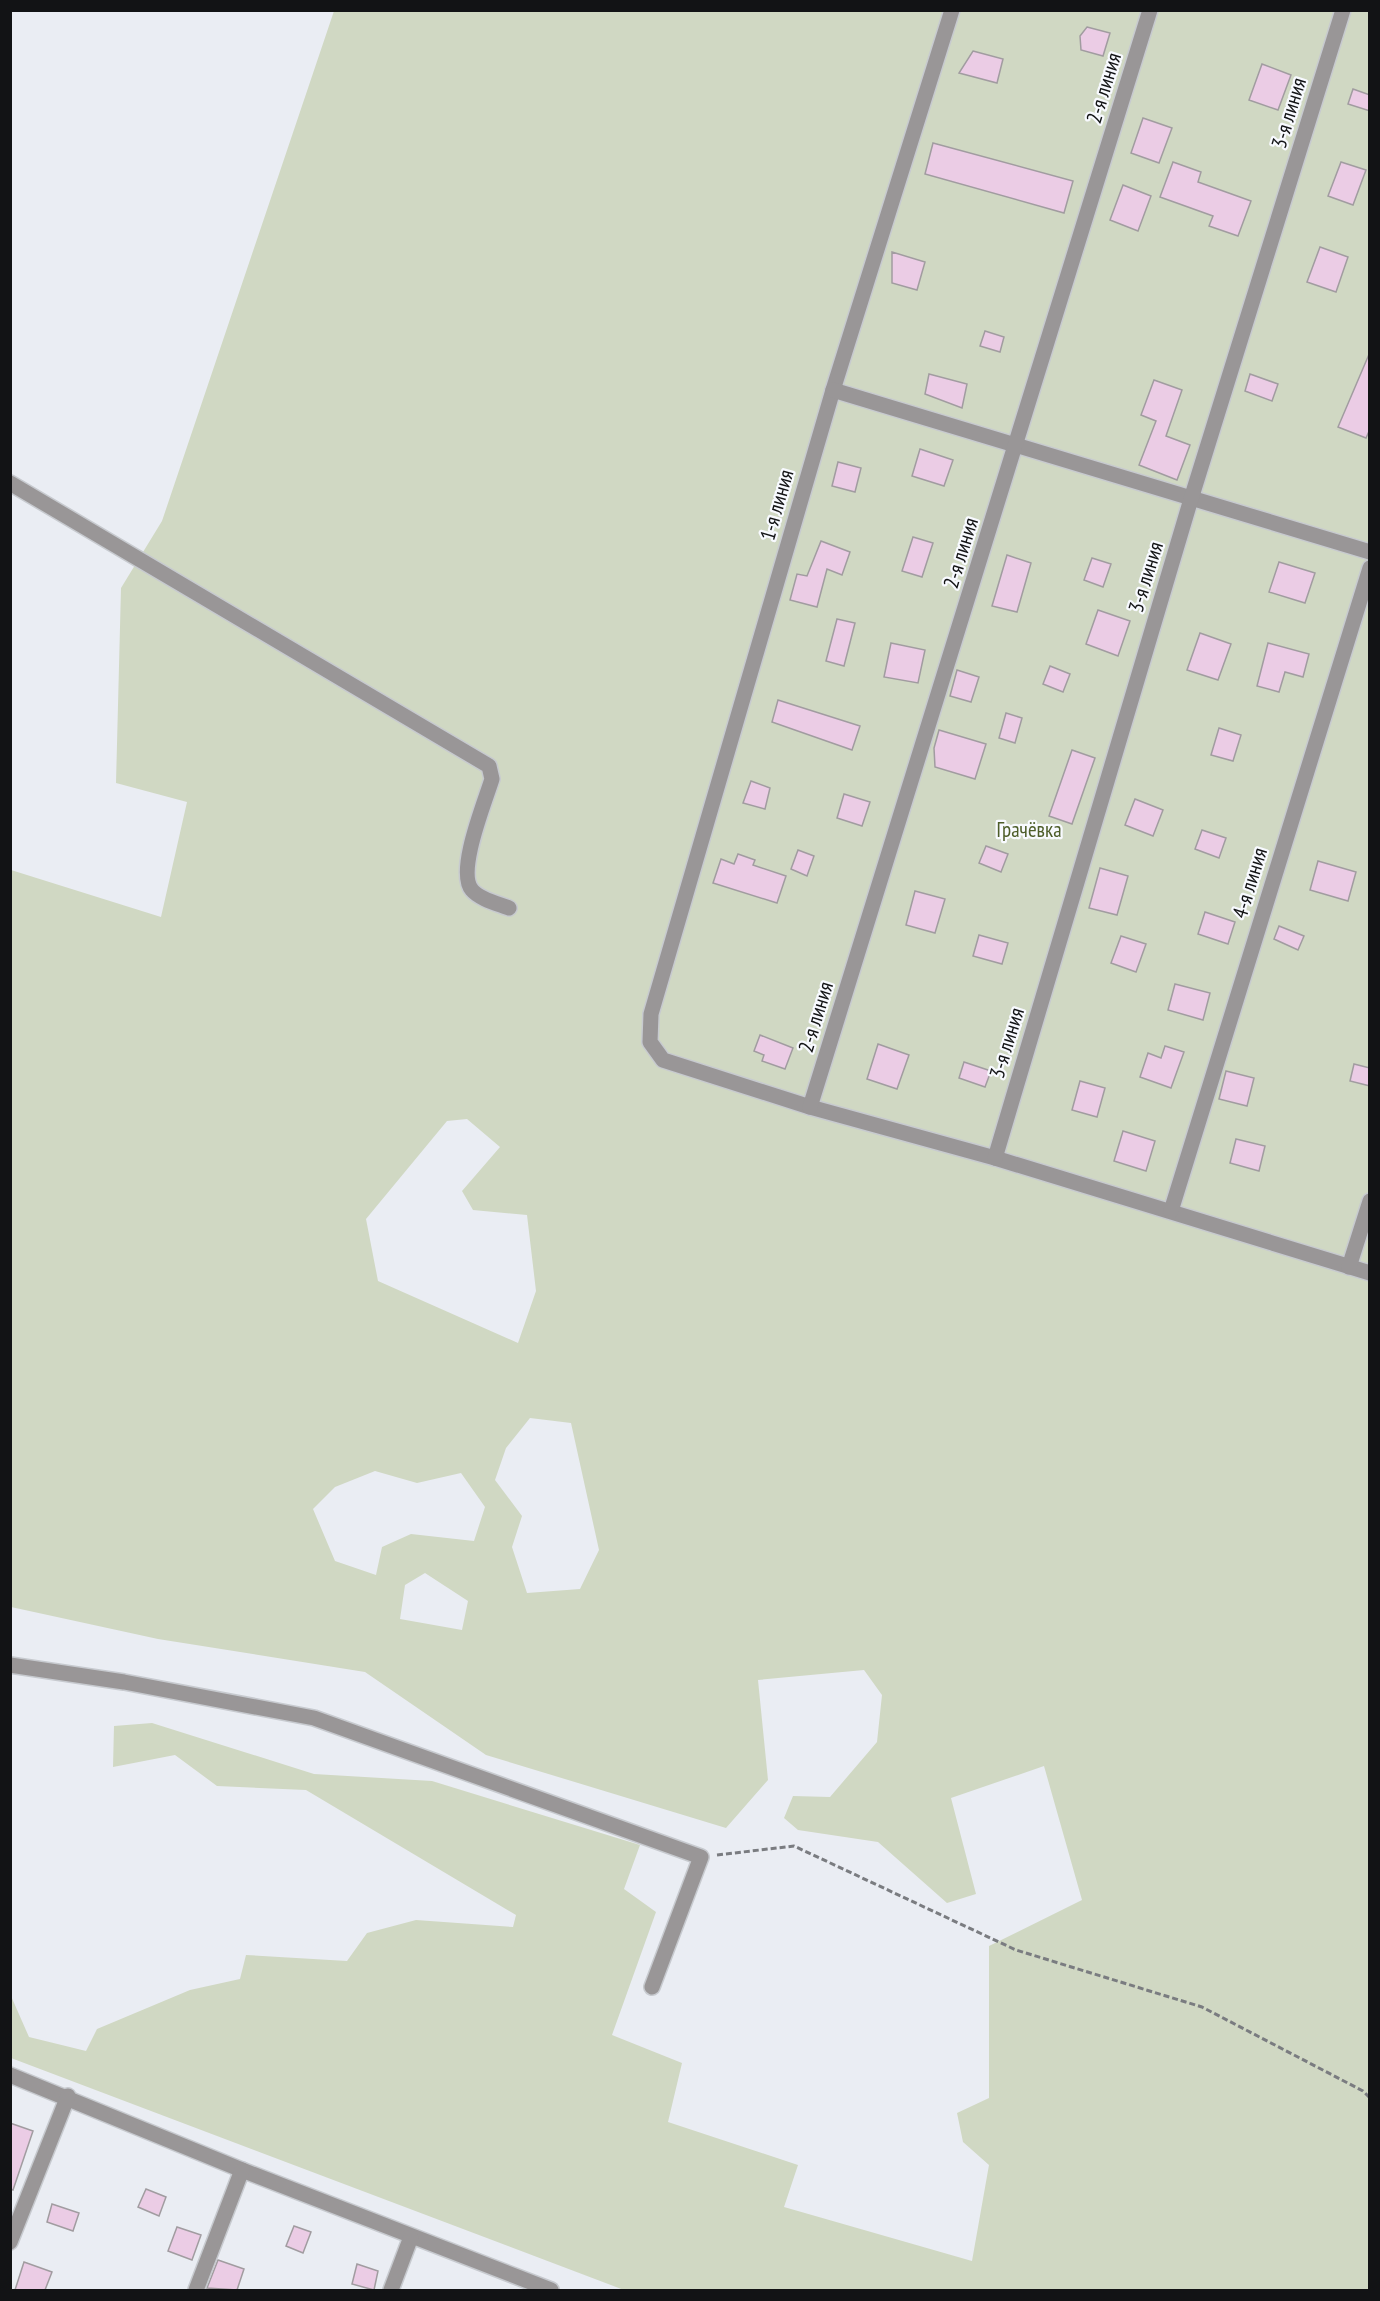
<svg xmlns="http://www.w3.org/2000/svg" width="1380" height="2301" viewBox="0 0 1380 2301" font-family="'PT Sans Narrow',sans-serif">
<rect width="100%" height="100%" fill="#eaedf3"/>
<path fill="#d0d8c3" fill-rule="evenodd" d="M334,11h1035v2279h-745l-613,-232v-62l18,41 57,14 11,-22 93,-39 50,-11 6,-24 101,6 20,-28 49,-13 97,7 3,-12 -210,-125 -89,-4 -42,-31 -62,12 1,-41 38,-3 162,51 118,7 208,64 -16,44 32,23 -44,123 70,28 -14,59 130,43 -14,42 188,54 17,-96 -26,-23 -6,-29 32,-15v-152l93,-46 -38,-134 -93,32 25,96 -29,9 -69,-61 -80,-12 -14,-12 9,-22 37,1 47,-55 5,-47 -18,-25 -106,10 10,100 -42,48 -240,-73 -121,-83 -207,-33 -147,-32v-737l150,47 26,-115 -71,-19 5,-195 41,-67zM467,1119l33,28 -38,44 11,19 54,5 9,76 -18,52 -140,-62 -12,-62 81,-98zM530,1418l41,5 28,127 -19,39 -53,4 -15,-46 10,-31 -27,-36 11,-32zM375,1471l42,12 44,-10 24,34 -11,34 -63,-7 -29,13 -6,28 -41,-14 -22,-52 22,-22zM425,1573l43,28 -6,29 -62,-11 5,-34z"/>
<g fill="#ebcce5" stroke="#a19ca0" stroke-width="1.5">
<path d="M1087,27l23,6 -7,23 -22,-6 -1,-14z"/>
<path d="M973,51l30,8 -6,24 -38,-10z"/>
<path d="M1262,64l29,11 -13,35 -29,-10z"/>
<path d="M1353,89l17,6v16l-22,-7z"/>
<path d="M1143,118l29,10 -13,35 -28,-10z"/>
<path d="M933,143l140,38 -9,32 -139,-39z"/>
<path d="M1173,162l28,10 -3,10 53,19 -13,35 -29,-10 4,-10 -53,-19z"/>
<path d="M1341,162l25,8 -13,35 -25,-9z"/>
<path d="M1123,185l28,11 -13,35 -28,-11z"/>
<path d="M1320,247l28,10 -12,35 -29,-10z"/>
<path d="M892,252l33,10 -8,28 -25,-7z"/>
<path d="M985,331l19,6 -4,15 -20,-6z"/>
<path d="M1370,352v77l-4,9 -28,-11z"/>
<path d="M929,374l38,10 -5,24 -37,-14z"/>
<path d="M1250,374l28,10 -6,17 -27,-10z"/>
<path d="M1154,380l28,10 -16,46 24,9 -13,35 -38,-15 17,-44 -15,-6z"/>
<path d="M920,449l33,11 -9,26 -32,-10z"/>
<path d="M838,462l23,6 -6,24 -23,-6z"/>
<path d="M913,537l20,6 -11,34 -20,-6z"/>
<path d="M821,541l29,11 -8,23 -15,-6 -10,38 -27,-7 7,-26 10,2z"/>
<path d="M1007,555l24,8 -14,49 -25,-6z"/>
<path d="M1092,558l19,6 -8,23 -19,-7z"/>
<path d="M1279,562l36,11 -10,30 -36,-11z"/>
<path d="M1098,610l32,11 -12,35 -32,-12z"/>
<path d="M837,619l18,4 -11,43 -18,-5z"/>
<path d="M1200,633l31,11 -13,36 -31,-10z"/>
<path d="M891,643l34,7 -7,33 -34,-6z"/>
<path d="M1268,643l41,11 -6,23 -18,-5 -6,20 -22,-6z"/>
<path d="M1050,666l20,8 -7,18 -20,-8z"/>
<path d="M957,670l22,7 -8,25 -21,-6z"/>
<path d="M778,700l82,26 -8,24 -80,-28z"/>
<path d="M1006,713l16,5 -7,25 -16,-5z"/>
<path d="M1219,728l22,7 -8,26 -22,-6z"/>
<path d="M939,730l47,14 -11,35 -40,-12 -1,-19z"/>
<path d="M1072,750l23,8 -23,66 -23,-8z"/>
<path d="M751,781l19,7 -5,21 -22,-6z"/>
<path d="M844,794l26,8 -8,24 -25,-8z"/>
<path d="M1135,799l28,11 -10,26 -28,-11z"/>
<path d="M1202,830l24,8 -7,20 -24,-9z"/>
<path d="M986,846l22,8 -7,18 -22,-9z"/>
<path d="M798,850l16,6 -7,20 -16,-7z"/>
<path d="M738,854l17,6 -2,5 33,11 -9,27 -64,-20 8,-24 13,5z"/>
<path d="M1318,861l38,11 -8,29 -38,-11z"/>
<path d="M1100,868l28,8 -11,39 -28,-7z"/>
<path d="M915,891l30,8 -10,34 -29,-8z"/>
<path d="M1205,912l30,10 -7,22 -30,-10z"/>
<path d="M1279,926l25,10 -6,14 -24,-11z"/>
<path d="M979,935l29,8 -6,21 -29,-8z"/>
<path d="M1121,936l25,8 -10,28 -25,-9z"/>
<path d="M1175,984l35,9 -7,27 -35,-10z"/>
<path d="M760,1035l33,13 -8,21 -23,-8 2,-6 -10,-4z"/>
<path d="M878,1044l31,11 -12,34 -30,-10z"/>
<path d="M1165,1046l19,6 -13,36 -31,-11 8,-24 13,5z"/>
<path d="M964,1062l27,9 -6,16 -26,-9z"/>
<path d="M1354,1064l16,4v18l-20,-5z"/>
<path d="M1226,1071l28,7 -7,28 -28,-7z"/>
<path d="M1080,1081l25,7 -8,29 -25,-7z"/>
<path d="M1123,1131l32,10 -9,30 -32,-10z"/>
<path d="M1236,1139l29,7 -6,25 -29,-8z"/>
<path d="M10,2123l23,8 -20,59 -3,-1z"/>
<path d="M146,2189l20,8 -7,19 -21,-9z"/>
<path d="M52,2204l27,9 -6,18 -26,-9z"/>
<path d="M294,2226l17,6 -8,21 -17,-7z"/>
<path d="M177,2227l24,8 -9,25 -24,-9z"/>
<path d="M218,2260l26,9 -7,21 -30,-2z"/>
<path d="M24,2262l28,10 -7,18h-30z"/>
<path d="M357,2264l21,7 -4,19 -22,-6z"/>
</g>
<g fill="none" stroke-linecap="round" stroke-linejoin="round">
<defs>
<g id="minor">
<path d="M952,10l-119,380 -182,624 -1,28 13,18 147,47 185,51 375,115"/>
<path d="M833,390l537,162"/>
<path d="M10,483l479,283 3,13c-7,23 -36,93 -20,111 7,9 27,14 37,18"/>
<path d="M810,1107l340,-1097"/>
<path d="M995,1158l196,-659 152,-489"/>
<path d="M1171,1211l199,-643"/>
<path d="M1349,1267l21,-66"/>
<path d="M10,1665l114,17 190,36 387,139 -49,130"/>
<path d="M10,2075l232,95 309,120"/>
<path d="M10,2242l58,-146"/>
<path d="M196,2290l46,-120"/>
<path d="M391,2290l20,-53"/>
</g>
</defs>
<use href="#minor" stroke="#c7cacf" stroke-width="18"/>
<path stroke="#7a7c80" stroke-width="3" stroke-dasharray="6 3" stroke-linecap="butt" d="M717,1855l77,-9 222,104 186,57 161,84 7,7"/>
<use href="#minor" stroke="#999697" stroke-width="15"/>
</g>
<g text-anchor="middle" stroke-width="4.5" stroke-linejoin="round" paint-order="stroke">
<g font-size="21" fill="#121315" stroke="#f8faff">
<text transform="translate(1104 88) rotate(-73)" y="7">2-я линия</text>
<text transform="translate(1289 113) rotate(-73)" y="7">3-я линия</text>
<text transform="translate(777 505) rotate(-74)" y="7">1-я линия</text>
<text transform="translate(961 553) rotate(-73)" y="7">2-я линия</text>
<text transform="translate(1146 577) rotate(-73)" y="7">3-я линия</text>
<text transform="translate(1250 883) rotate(-73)" y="7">4-я линия</text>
<text transform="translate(816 1017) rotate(-73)" y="7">2-я линия</text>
<text transform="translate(1007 1043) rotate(-73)" y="7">3-я линия</text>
</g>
<g font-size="21" fill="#4d5d29" stroke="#f8faff">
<text x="1029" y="837">Грачёвка</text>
</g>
</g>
<rect width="1380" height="2301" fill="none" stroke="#121315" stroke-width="24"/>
</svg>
